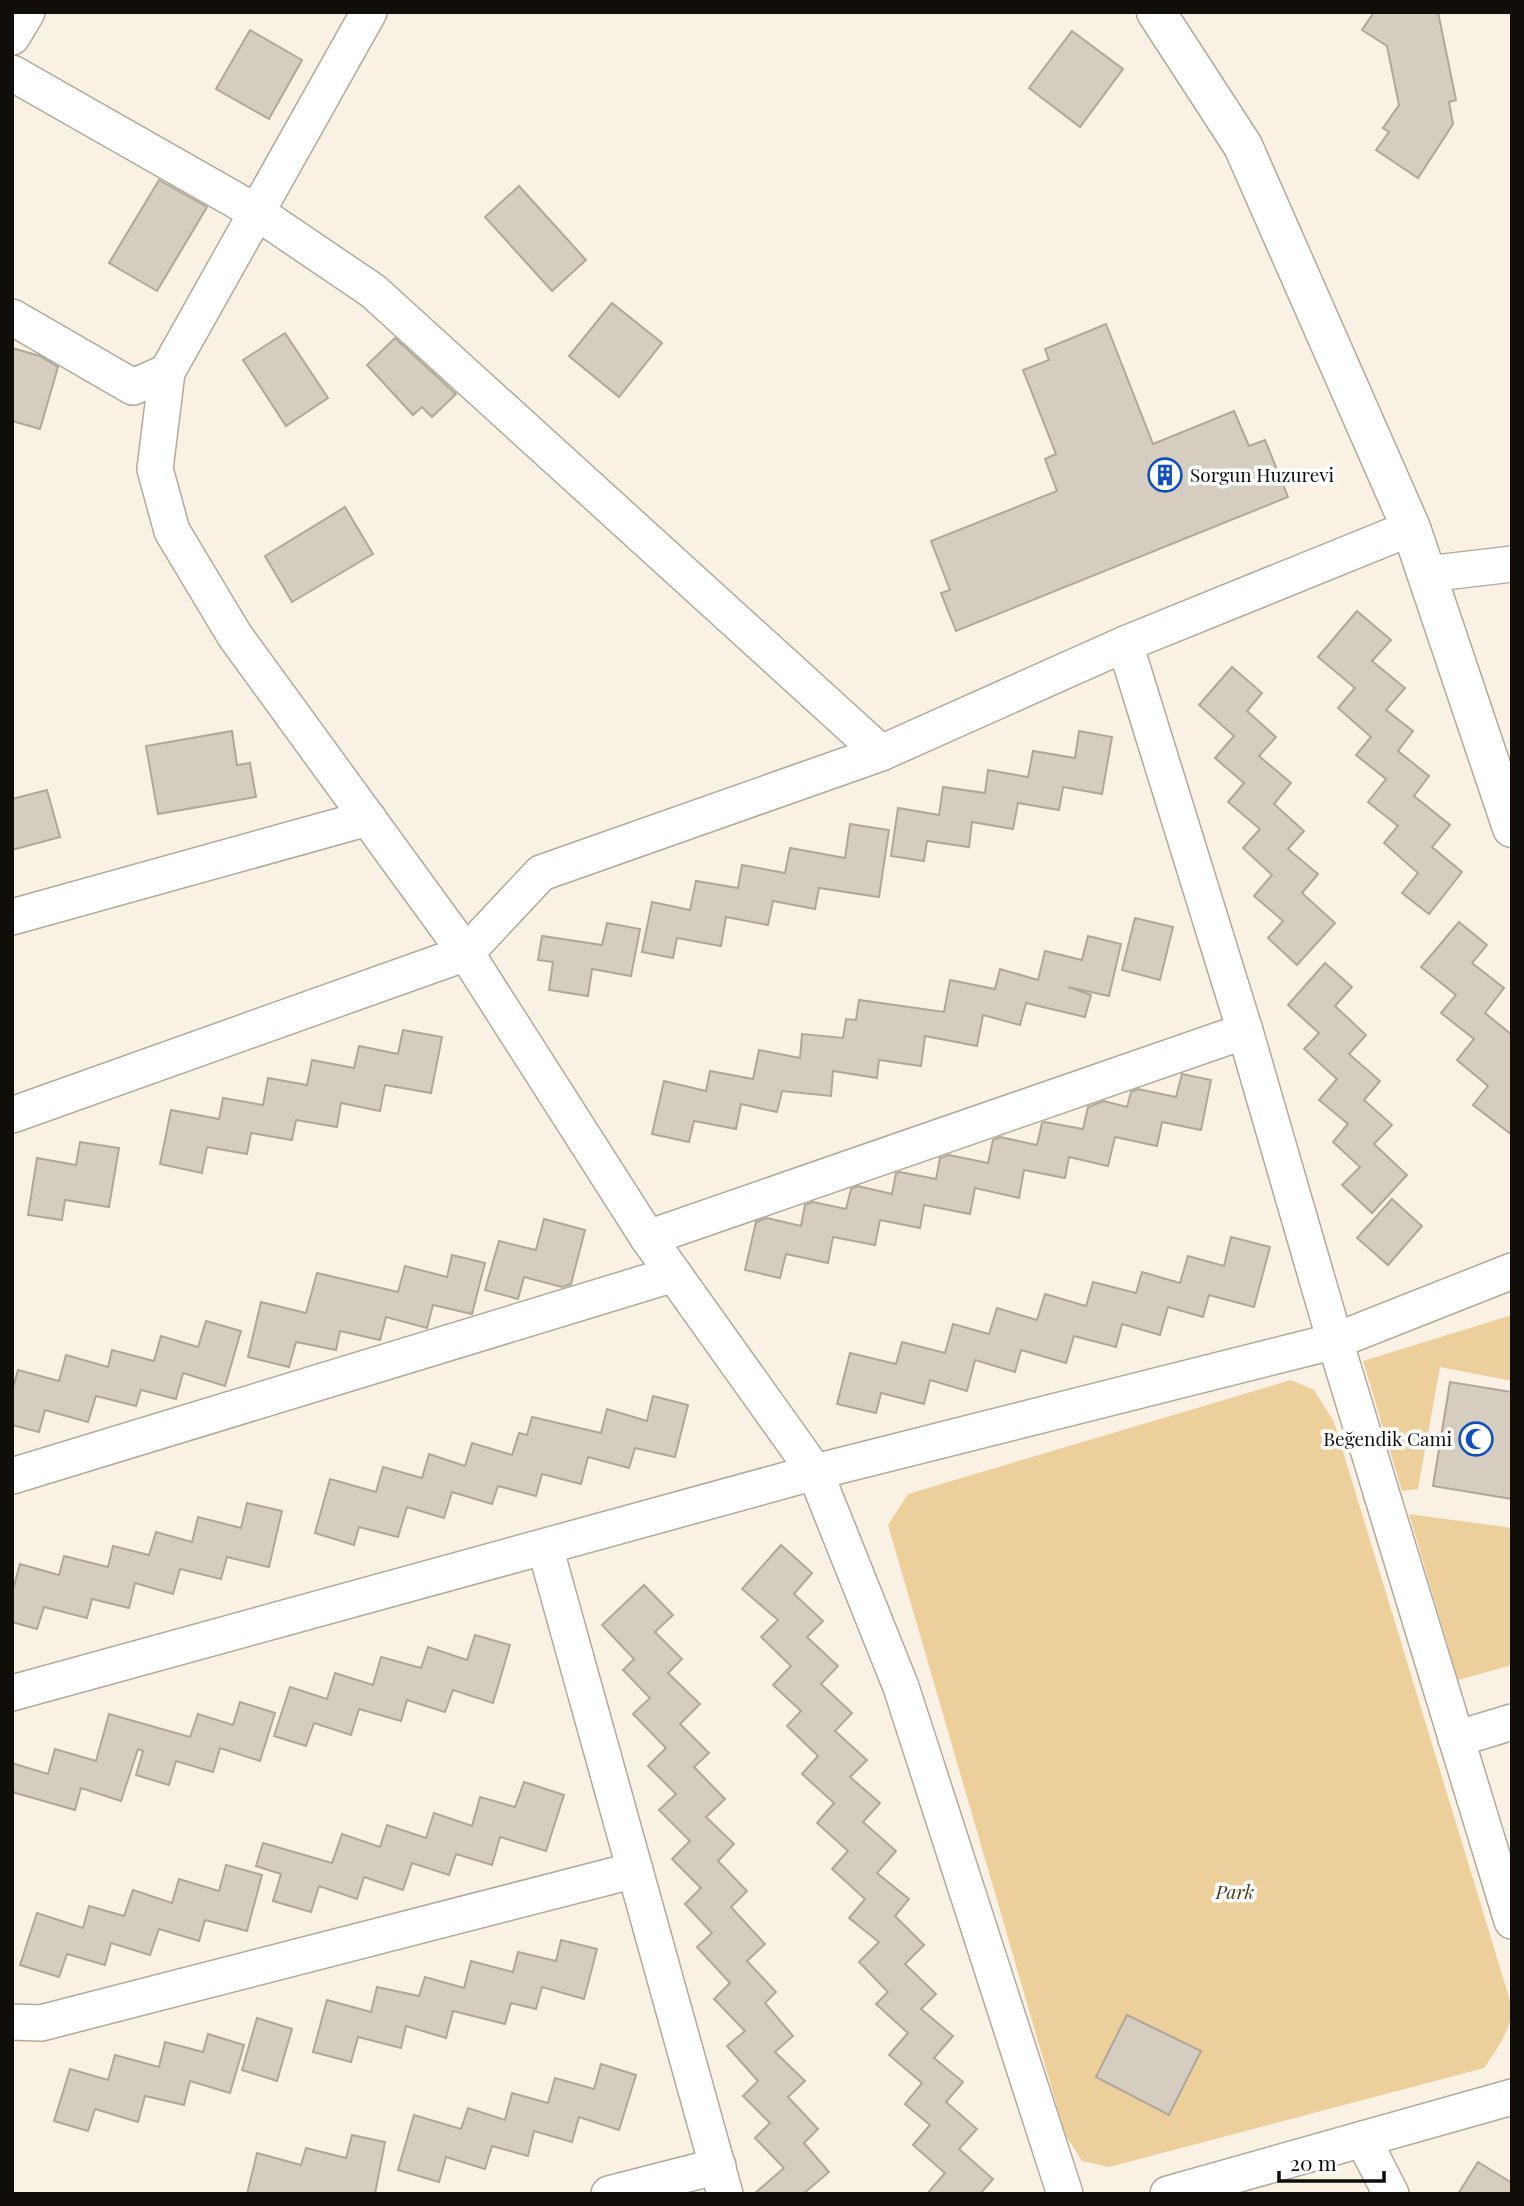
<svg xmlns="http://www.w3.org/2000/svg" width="1524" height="2206" viewBox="0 0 1524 2206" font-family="'Playfair Display',serif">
<rect width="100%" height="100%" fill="#f9f1e3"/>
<g fill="#eccf9b">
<path d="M1512,1315v66l-72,-14 -22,122 -16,2 -39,-130z"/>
<path d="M1291,1380l23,10 20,32 178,585c0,22 -16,43 -28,61l-375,99 -27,-6 -17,-27 -177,-609 20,-31z"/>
<path d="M1409,1514l103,14v137l-54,15z"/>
</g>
<g fill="#d5cdbf" stroke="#afa79a" stroke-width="2">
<path d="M1374,12h64l18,88 -7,2 4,22 -35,54 -42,-28 13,-18 -6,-4 16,-23 -12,-59 -25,-16z"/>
<path d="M250,30l52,30 -33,59 -53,-30z"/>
<path d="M1072,31l51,38 -43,58 -51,-39z"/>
<path d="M159,180l48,27 -50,84 -48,-28z"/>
<path d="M519,186l67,74 -34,31 -67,-74z"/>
<path d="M612,303l50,40 -43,54 -50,-41z"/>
<path d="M1106,324l47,120 81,-33 15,35 16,-6 23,57 -332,134 -15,-38 9,-3 -19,-49 126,-50 -12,-32 11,-5 -33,-84 26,-10 -4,-11z"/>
<path d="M285,333l43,65 -42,28 -43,-66z"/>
<path d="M395,338l61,56 -24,23 -10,-10 -9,8 -46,-50z"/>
<path d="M12,348l28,8 18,11 -18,62 -28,-8z"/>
<path d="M345,507l28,47 -81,48 -27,-46z"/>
<path d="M1357,611l34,29 -19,21 33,27 -19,22 27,21 -15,20 31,25 -15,20 36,29 -18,22 30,25 -33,42 -27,-21 16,-20 -34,-30 14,-17 -30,-24 18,-23 -30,-24 15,-18 -33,-29 17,-20 -37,-31z"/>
<path d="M1232,667l30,26 -15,18 29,26 -17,19 32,27 -17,21 30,27 -16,18 30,25 -16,19 33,30 -38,42 -29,-27 15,-17 -29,-25 18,-21 -29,-27 17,-19 -32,-27 16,-19 -29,-25 19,-22 -35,-31z"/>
<path d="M232,731l5,34 13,-2 6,34 -98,17 -12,-68z"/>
<path d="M1079,731l33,6 -10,57 -39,-7 -4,23 -41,-7 -5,26 -41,-7 -3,25 -42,-6 -3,20 -33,-5 7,-48 41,7 4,-28 42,6 3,-23 40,7 5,-26 42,7z"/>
<path d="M47,790l13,47 -48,13v-51z"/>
<path d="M850,824l39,6 -10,67 -60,-9 -4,21 -42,-8 -5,24 -42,-8 -5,29 -44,-8 -4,20 -31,-6 10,-50 38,8 6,-29 42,7 4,-23 43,8 5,-25 55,10z"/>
<path d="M1135,918l38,9 -13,53 -38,-10z"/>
<path d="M1459,922l28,23 -15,18 32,25 -19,25 27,22v100l-39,-30 15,-19 -31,-26 17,-21 -33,-26 15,-18 -35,-28z"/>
<path d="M607,923l33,6 -9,47 -39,-7 -4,27 -39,-6 4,-28 -15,-2 4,-24 60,9z"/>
<path d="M1088,936l33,8 -12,52 -41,-9 23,8 -6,22 -59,-14 -6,22 -37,-10 -6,31 -52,-10 -4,30 -42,-6 -2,18 -44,-7 -2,25 -49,-5 -5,21 -36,-8 -5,25 -42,-8 -5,21 -37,-8 12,-53 42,10 4,-20 43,8 6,-29 41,8 2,-24 41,4 3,-19 10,1 3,-20 85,12 6,-32 45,9 5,-20 38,11 7,-29 37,9z"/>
<path d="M1325,963l27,24 -17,19 31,29 -17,19 31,27 -16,19 28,25 -18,19 33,31 -35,38 -30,-28 18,-18 -27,-25 15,-18 -29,-24 18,-21 -33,-30 15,-16 -31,-28z"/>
<path d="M403,1030l39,7 -11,56 -46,-8 -5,26 -39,-8 -4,24 -41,-7 -4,20 -41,-7 -4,21 -40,-7 -5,26 -42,-9 11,-54 48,9 4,-21 40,7 5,-27 39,7 5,-25 42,8 5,-22 39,8z"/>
<path d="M1182,1074l29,6 -10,50 -39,-8 -5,24 -42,-9 -7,29 -39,-9 -4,21 -41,-8 -5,28 -44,-10 -5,26 -46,-9 -4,23 -40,-8 -5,25 -42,-8 -5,26 -42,-9 -6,24 -35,-8 11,-48 11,-4 34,8 4,-21 8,-3 33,7 5,-20 7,-3 34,8 4,-21 4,-1 36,7 4,-21 9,-3 39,8 5,-23 7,-3 37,8 5,-22 3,-1 38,7 5,-22 16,-6 23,6 4,-15 7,-3 38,8z"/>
<path d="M80,1142l39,6 -10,59 -44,-7 -3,20 -34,-5 9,-57 39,7z"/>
<path d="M1392,1199l30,27 -34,39 -31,-27z"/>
<path d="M544,1219l41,11 -14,54 -9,3 -38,-10 -6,22 -33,-9 14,-49 37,9z"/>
<path d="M1231,1237l39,10 -16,60 -45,-12 -6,22 -35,-10 -8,28 -38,-11 -6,23 -42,-11 -8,27 -45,-13 -6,22 -40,-12 -8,31 -37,-11 -6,24 -43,-11 -5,20 -39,-9 13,-51 46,11 6,-22 43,11 8,-29 36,10 8,-26 40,12 8,-26 41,12 7,-24 43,11 6,-21 38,11 8,-27 36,10z"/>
<path d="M452,1255l33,8 -13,51 -39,-9 -6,23 -41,-11 -6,23 -40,-9 -4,19 -40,-8 -7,25 -41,-10 13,-55 45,11 11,-40 81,19 7,-26 42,11z"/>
<path d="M206,1321l35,10 -16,55 -42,-13 -7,26 -35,-9 -5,16 -40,-10 -8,26 -43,-12 -6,22 -27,-7v-34l6,-21 41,11 7,-26 42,12 4,-17 42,11 7,-25 37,11z"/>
<path d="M1450,1382l62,10v107l-79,-13z"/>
<path d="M653,1396l35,9 -13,52 -40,-9 -6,20 -41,-11 -7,27 -39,-10 -6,22 -38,-10 -6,18 -40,-12 -8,26 -37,-11 -9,30 -39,-10 -5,18 -39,-12 15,-54 46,13 7,-25 39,11 7,-24 36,12 7,-23 40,12 7,-22 8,2 5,-18 69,16 6,-24 40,12z"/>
<path d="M247,1503l35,8 -13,56 -42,-10 -6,22 -41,-10 -7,25 -38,-11 -6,25 -37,-9 -5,19 -43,-11 -7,22 -25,-7v-29l8,-29 39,11 5,-19 44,11 5,-21 36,9 7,-23 36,10 6,-25 43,11z"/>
<path d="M781,1545l31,28 -18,21 29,27 -16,16 31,29 -17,18 31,29 -17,18 32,29 -17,17 30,26 -17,19 33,29 -19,22 32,26 -14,17 29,29 -19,19 31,30 -15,15 32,27 -19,22 29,24 -17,20 31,27 -18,20 34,30 -13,15h-53l18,-21 -32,-28 17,-20 -25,-21 17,-21 -33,-28 19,-22 -32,-29 12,-12 -29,-30 20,-20 -30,-24 16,-19 -33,-30 16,-18 -31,-28 17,-20 -32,-29 16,-18 -31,-30 14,-15 -28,-26 18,-19 -30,-29 17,-17 -36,-31z"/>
<path d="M644,1585l29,30 -18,17 27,27 -14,14 32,31 -20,20 29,29 -15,14 31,32 -19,18 28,27 -16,17 29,30 -16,16 34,37 -18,17 29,31 -11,11 28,33 -18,16 30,29 -17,16 30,32 -14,14 25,29 -26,22h-49l30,-26 -29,-30 15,-15 -27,-27 15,-15 -31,-35 18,-15 -31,-32 16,-16 -33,-36 15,-14 -27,-29 16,-16 -29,-29 18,-18 -31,-31 17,-16 -28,-28 18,-18 -33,-34 17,-16 -27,-28 11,-11 -32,-34z"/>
<path d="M475,1635l35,10 -17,58 -40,-13 -8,22 -38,-12 -6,21 -42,-12 -8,26 -37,-12 -8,23 -32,-10 16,-49 37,12 8,-26 38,12 8,-28 40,11 7,-21 39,13z"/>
<path d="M240,1702l35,11 -15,48 -40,-13 -7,24 -37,-11 -7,24 -33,-10 7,-24 -5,-2 -17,52 -40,-13 -6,22 -63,-18v-29l36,11 7,-25 41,12 13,-47 81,23 8,-23 35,11z"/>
<path d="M524,1782l40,13 -18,56 -46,-14 -8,28 -36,-11 -7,21 -37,-12 -9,27 -39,-13 -7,22 -38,-13 -8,26 -38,-11 8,-27 -25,-8 7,-23 69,20 10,-29 38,13 7,-22 39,13 8,-25 38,13 8,-29 35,10z"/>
<path d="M226,1865l36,10 -15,56 -42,-11 -6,21 -40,-12 -9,26 -39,-12 -6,22 -38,-11 -8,23 -39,-12 17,-52 46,15 6,-22 35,10 9,-26 39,13 7,-24 40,12z"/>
<path d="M561,1940l36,9 -13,50 -42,-12 -6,22 -25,-6 -6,21 -52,-13 -7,27 -40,-12 -5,22 -43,-11 -7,25 -38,-10 14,-52 44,12 6,-25 42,9 6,-19 39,11 7,-27 42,11 5,-20 38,9z"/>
<path d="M1127,2015l74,36 -32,64 -73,-38z"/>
<path d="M257,2018l35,11 -15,52 -35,-11z"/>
<path d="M208,2034l36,11 -14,48 -40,-12 -6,24 -39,-9 -7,26 -43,-13 -7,22 -34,-10 16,-52 38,11 7,-25 44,12 6,-25 38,10z"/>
<path d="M601,2064l35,11 -17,55 -40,-13 -7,25 -38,-11 -6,25 -36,-10 -7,23 -39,-12 -7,25 -41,-12 16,-55 47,14 7,-21 37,12 7,-27 36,10 7,-25 39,11z"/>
<path d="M352,2135l33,7 -10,52h-128l10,-41 44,12 5,-17 40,10z"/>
<path d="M1478,2162l34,21v11h-54z"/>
</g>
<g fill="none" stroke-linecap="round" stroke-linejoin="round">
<defs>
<g id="street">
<path d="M12,37l15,-25"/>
<path d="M12,73l246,140 115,78 508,462"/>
<path d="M12,317l121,70 34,-15 202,-360"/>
<path d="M167,372l-12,97 17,62 63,105 231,317 182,285 167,234 86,215 164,507"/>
<path d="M1427,574l85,-10"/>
<path d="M1125,644l120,387 90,310 177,580"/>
<path d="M12,917l356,-99"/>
<path d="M12,1115l454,-162 75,-80 340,-120 244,-109 286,-116"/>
<path d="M648,1238l597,-207"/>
<path d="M12,1476l662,-202"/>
<path d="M545,1547l180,647"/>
<path d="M12,1693l803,-221 520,-131 177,-70"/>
<path d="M1456,1739l56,-17"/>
<path d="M12,2022l29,1 594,-153"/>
<path d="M1363,2139l28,55"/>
<path d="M609,2194l109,-28"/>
<path d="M1168,2194l344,-97"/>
</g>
<path id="secondary" d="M1156,12l87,134 168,382 101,300"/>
</defs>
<use href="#street" stroke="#b1a99c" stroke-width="38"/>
<use href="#secondary" stroke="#b1a99c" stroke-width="41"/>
<use href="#street" stroke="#fff" stroke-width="35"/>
<use href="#secondary" stroke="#fff" stroke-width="38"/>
</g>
<defs>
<symbol id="building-ring" viewBox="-11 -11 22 22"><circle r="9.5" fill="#fff" stroke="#104fba" stroke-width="1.5"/><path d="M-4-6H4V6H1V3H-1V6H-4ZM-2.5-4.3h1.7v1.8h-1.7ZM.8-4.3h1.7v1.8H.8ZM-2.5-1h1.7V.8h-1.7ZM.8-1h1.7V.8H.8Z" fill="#104fba"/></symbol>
<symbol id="mosque-ring" viewBox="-11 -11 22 22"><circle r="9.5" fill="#fff" stroke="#104fba" stroke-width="1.5"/><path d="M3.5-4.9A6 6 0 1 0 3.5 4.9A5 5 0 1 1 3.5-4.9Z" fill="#104fba"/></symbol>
</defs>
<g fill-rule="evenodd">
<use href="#building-ring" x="1146" y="456" width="38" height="38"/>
<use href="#mosque-ring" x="1457" y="1420" width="38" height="38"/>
</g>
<g text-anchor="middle" stroke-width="7" stroke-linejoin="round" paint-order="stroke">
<g font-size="19" fill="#110e09" stroke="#fff" text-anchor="start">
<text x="1190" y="482">Sorgun Huzurevi</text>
<text x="1452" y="1446" text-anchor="end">Beğendik Cami</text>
</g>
<g font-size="19" font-style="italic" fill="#4c3a1a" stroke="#fff">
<text x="1235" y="1899">Park</text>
</g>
</g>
<rect width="1524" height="2206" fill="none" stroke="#110e09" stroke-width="28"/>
<path d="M1279 2171v10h105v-10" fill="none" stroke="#110e09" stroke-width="3.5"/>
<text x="1290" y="2171" font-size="21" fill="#110e09" stroke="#ffffff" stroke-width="5" paint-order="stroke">20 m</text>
</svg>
